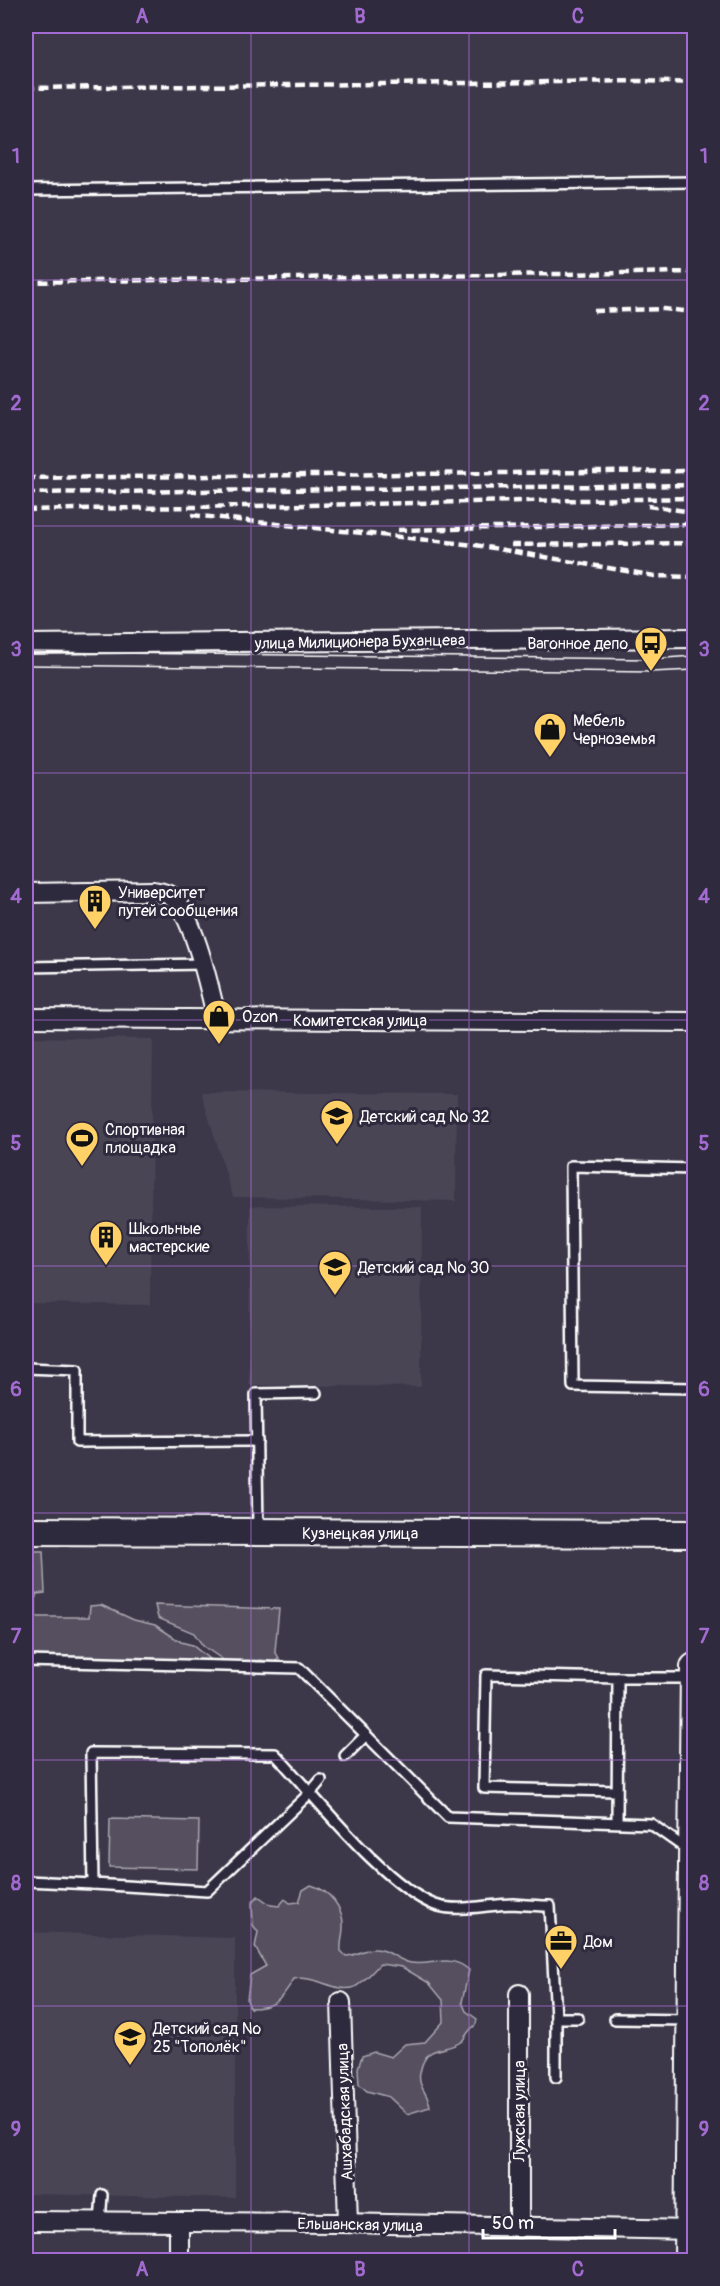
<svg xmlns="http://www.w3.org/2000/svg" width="720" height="2286" viewBox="0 0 720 2286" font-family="Pangolin,sans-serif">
<rect width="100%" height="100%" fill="#3c3749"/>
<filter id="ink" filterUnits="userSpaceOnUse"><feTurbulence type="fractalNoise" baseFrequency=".0167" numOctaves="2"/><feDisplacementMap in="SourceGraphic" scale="12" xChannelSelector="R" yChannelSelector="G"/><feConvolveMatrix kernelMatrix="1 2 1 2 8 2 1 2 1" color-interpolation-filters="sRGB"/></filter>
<g filter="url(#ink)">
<g fill="#494455">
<path d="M26,1037l127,2 -3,266 -124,-2z"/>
<path d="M201,1092l256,2 -1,107 -223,-4z"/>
<path d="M250,1206l172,1 -1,180 -172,-2z"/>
<path d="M26,1932l209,6v260l-209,-4z"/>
</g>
<g fill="#555060" stroke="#aaa8b0" stroke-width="1.5">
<path d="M26,1551h17l2,42 -9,1v23h53l1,-11 11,-1 33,15 21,5 26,17 11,3 22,18 -188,-1z"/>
<path d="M155,1605l124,4 -4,42 4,7 -4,4 -14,-2 -33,3 -25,-17 -9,-13 -36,-15z"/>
<path d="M110,1819l89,2 -1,48 -89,-2z"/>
<path d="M311,1885c18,5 33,23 32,42 0,9 -3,15 -2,24l5,5c10,0 17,-7 27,-7 15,-1 25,12 38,14 22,3 39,-10 58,7l-7,32 4,9 11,8c-1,7 -2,6 -7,11 -3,3 -5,8 -8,11 -17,13 -36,0 -42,32 -3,14 9,21 10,34l-23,7 -18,-17 -22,-6 -8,-7 -1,-16 4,-12 12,-4 17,5 14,-13 20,-2 19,-21 -1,-21 -14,-17 -27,-16 -22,-3c-7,7 -16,18 -25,23 -17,7 -42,-13 -61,-8 -13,20 -17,29 -44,29l-3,-8 3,-25 16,-9 -11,-19 3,-15 -5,-7 -1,-22 6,-7 13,9 8,1 6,-7 5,4 9,-1 4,-12z"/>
</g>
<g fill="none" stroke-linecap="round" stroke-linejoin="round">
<defs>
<g id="lane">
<path d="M26,190l668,-8"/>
<path d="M26,967l178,-3"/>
<path d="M694,1169l-123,-3 2,220 121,2"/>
<path d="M26,1368l51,2v72l180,-1"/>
<path d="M258,1530l-2,-136 60,-1"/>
<path d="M26,1661l273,7 149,149 203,7 37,26"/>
<path d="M618,1678h74"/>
<path d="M345,1756l21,-21"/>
<path d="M321,1780l-10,12 -104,99 -114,-7 -2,-131 184,1c39,41 110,132 160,151 24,8 54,-1 78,-1 13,1 25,2 37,2l6,112h22"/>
<path d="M616,1791l-132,-3 2,-113 132,3 -1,144"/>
<path d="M26,1881l67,3"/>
<path d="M556,2018v59"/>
<path d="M615,2019l75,1"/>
<path d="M100,2222l2,-27"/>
</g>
<g id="street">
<path d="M26,644l668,-6"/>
<path d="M26,893l127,-2c6,1 14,2 18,5 23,18 39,95 46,124"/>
<path d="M26,1018l668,4"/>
<path d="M519,1994v234"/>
<path d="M341,2002l7,221"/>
<path d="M26,2221l312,2 356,7"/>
<path d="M179,2223v37"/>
</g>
<g id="secondary">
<path d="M26,1531l668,3"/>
<path d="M688,2260l6,-593"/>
</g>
</defs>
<use href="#lane" stroke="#fff" stroke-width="14"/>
<use href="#street" stroke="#fff" stroke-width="22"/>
<use href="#secondary" stroke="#fff" stroke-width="30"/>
<use href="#lane" stroke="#2f2a3d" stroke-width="9"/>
<use href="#street" stroke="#2f2a3d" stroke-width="18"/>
<use href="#secondary" stroke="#2f2a3d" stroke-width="26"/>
<g stroke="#fff" stroke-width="1.5">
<path d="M26,652l624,7 44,-3"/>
<path d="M26,665l625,7 43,-2"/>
</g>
<g stroke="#fff" stroke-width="4.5" stroke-dasharray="9 4.5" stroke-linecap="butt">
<path d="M26,88l615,-7 53,2"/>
<path d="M26,282l668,-10"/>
<path d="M594,311l70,-2 30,3"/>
<path d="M26,478l668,-7"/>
<path d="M26,493l668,-8"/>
<path d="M648,506l46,6"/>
<path d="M26,510l668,-12"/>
<path d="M192,515l283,30 180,31 39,1"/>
<path d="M398,530l296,-6"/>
<path d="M511,545l183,-2"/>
</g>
</g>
</g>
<path fill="none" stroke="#a36bd2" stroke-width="1.5" stroke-opacity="0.55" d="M251,26v2234M469,26v2234M26,280h668M26,526h668M26,773h668M26,1020h668M26,1266h668M26,1513h668M26,1760h668M26,2006h668"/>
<defs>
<symbol id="bus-pin" viewBox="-11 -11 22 30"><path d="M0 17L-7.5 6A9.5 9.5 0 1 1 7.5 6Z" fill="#ffd166" stroke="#2f2a3d"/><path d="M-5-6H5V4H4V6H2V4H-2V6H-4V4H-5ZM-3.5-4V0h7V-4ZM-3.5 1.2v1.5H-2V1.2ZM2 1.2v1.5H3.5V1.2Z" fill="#111"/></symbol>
<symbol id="shop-pin" viewBox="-11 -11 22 30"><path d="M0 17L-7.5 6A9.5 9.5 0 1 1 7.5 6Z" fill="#ffd166" stroke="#2f2a3d"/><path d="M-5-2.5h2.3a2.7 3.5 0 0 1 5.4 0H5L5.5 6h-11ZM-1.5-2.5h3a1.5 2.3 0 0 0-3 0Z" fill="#111"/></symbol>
<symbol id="building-pin" viewBox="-11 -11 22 30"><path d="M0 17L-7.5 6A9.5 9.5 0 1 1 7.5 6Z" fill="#ffd166" stroke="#2f2a3d"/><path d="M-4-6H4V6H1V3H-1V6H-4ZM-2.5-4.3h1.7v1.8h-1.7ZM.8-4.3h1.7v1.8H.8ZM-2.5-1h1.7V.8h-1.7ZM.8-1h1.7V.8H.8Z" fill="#111"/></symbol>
<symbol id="school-pin" viewBox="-11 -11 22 30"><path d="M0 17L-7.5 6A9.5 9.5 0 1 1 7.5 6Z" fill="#ffd166" stroke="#2f2a3d"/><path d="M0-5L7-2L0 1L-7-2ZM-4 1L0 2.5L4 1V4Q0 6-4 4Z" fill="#111"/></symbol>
<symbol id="stadium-pin" viewBox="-11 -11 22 30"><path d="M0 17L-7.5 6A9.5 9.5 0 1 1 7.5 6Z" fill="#ffd166" stroke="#2f2a3d"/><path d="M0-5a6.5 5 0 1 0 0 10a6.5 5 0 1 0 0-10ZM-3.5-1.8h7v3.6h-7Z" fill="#111"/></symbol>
<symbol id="office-pin" viewBox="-11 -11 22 30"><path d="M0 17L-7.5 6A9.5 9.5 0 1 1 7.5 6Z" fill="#ffd166" stroke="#2f2a3d"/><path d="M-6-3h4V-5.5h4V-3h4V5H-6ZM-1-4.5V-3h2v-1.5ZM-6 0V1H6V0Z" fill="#111"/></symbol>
</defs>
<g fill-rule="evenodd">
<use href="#bus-pin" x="632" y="624" width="38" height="52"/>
<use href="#shop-pin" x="531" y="710" width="38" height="52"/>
<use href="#building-pin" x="76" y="882" width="38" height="52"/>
<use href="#shop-pin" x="200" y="997" width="38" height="52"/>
<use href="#school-pin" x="318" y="1097" width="38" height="52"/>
<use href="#stadium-pin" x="63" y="1119" width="38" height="52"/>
<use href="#building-pin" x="87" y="1218" width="38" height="52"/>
<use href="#school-pin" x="316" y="1248" width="38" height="52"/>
<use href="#office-pin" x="542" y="1922" width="38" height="52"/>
<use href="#school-pin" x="111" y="2018" width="38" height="52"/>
</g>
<g text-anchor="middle" stroke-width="6" stroke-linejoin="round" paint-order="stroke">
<g font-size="16" fill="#fff" stroke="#2f2a3d">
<text transform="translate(360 641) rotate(-1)" y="6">улица Милиционера Буханцева</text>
<text x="360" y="1026">Комитетская улица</text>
<text x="360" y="1539">Кузнецкая улица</text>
<text transform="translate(519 2111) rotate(-90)" y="6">Лужская улица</text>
<text transform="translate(344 2112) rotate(-92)" y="6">Ашхабадская улица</text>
<text transform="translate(360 2224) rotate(1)" y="6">Ельшанская улица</text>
</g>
<g font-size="16" fill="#fff" stroke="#2f2a3d" text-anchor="start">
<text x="628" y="649" text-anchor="end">Вагонное депо</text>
<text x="573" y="726">Мебель<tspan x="573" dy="18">Черноземья</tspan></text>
<text x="118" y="898">Университет<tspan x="118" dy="18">путей сообщения</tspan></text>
<text x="242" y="1022">Ozon</text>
<text x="360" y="1122">Детский сад № 32</text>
<text x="105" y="1135">Спортивная<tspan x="105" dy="18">площадка</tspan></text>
<text x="129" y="1234">Школьные<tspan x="129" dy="18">мастерские</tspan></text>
<text x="358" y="1273">Детский сад № 30</text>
<text x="584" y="1947">Дом</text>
<text x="153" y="2034">Детский сад №<tspan x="153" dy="18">25 "Тополёк"</tspan></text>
</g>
</g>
<rect width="720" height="2286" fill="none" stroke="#2f2a3d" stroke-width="66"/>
<path d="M483 2229v9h132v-9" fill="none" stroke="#ffffff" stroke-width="3"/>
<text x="492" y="2229" font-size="18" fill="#ffffff" stroke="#2f2a3d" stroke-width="4.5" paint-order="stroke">50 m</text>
<rect x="33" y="33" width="654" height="2220" fill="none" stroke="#a36bd2" stroke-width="2"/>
<g font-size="20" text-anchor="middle" font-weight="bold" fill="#a36bd2">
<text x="142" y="23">A</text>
<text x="360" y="23">B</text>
<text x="578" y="23">C</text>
<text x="16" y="163">1</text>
<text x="704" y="163">1</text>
<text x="16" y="410">2</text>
<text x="704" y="410">2</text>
<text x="16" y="656">3</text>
<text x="704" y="656">3</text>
<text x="16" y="903">4</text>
<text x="704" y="903">4</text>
<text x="16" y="1150">5</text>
<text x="704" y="1150">5</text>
<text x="16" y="1396">6</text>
<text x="704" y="1396">6</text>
<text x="16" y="1643">7</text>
<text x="704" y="1643">7</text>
<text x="16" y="1890">8</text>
<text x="704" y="1890">8</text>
<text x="16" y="2136">9</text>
<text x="704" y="2136">9</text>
<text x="142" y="2276">A</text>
<text x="360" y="2276">B</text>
<text x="578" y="2276">C</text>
</g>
</svg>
